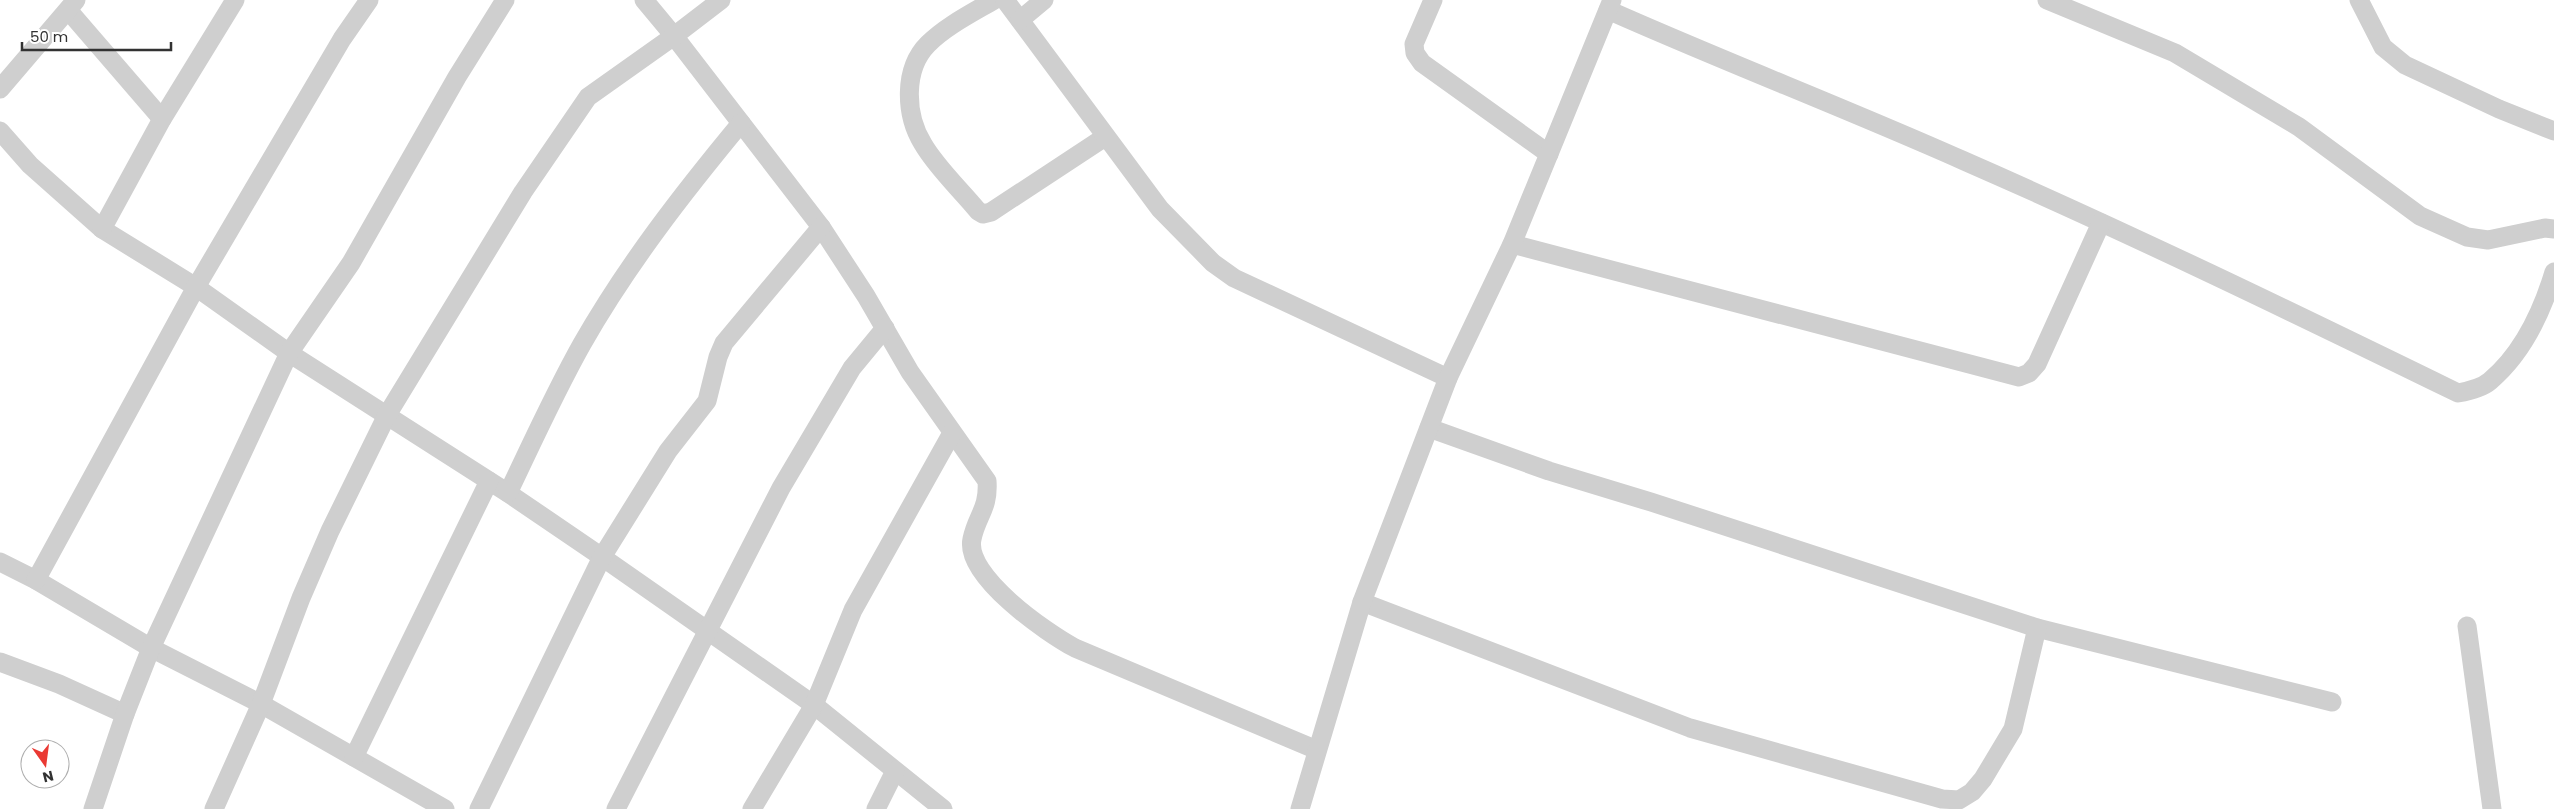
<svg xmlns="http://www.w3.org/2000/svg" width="2554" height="809" viewBox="0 0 2554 809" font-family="Poppins,sans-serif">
<rect width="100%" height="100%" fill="#fff"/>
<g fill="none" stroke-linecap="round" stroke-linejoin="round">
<g stroke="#cfcfcf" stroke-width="19">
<path d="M644,0l30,36 147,191 45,69 44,76 77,109c2,28 -10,34 -15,58 -8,37 75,94 103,109l242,102"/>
<path d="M994,0c-22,13 -48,26 -66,44 -25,25 -23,71 -5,100 14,24 37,45 55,67l5,3 8,-2 114,-75"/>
<path d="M1005,0l155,209 53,54 21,15 214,100"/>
<path d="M1433,0l-19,44 1,9 7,10 127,91"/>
<path d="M2047,0l128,53 124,74 121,89 47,21 21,3 57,-12 9,1"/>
<path d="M2359,0l24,47 22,18 94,44 55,22"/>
<path d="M68,10l94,109"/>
<path d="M1608,10c117,52 237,98 354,150 167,73 332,153 496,233 11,-2 24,-5 32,-12 33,-28 52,-69 64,-109"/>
<path d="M1020,20l24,-20"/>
<path d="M0,89l76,-89"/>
<path d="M0,131l30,34 72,64 94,58 93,66 219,140 94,64 212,148 129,104"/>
<path d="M102,229l60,-110 73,-119"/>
<path d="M1512,244l507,133 10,-4 8,-9 64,-141"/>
<path d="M1429,428l120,43 102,31 386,126 295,74"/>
<path d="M508,493c24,-50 47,-101 74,-149 45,-79 101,-151 159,-221"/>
<path d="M0,562l36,18 115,68 110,56 184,105"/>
<path d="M36,580l160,-293 146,-248 27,-39"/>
<path d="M1362,602l328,126 252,71 17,1 13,-8 11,-13 30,-50 24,-101"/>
<path d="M2467,626l25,183"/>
<path d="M0,662l59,22 66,30"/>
<path d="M354,757l135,-276"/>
<path d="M93,809l32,-95 26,-66 138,-295 62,-90 106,-186 48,-77"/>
<path d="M214,809l47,-105 40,-106 29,-67 57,-116 136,-223 65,-95 86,-61 47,-36"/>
<path d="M479,809l123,-252 66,-106 39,-50 11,-44 6,-14 97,-116"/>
<path d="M616,809l165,-321 71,-120 33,-40"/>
<path d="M752,809l62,-104 39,-95 99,-177"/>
<path d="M876,809l19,-38"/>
<path d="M1300,809l62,-207 86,-224 64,-134 100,-244"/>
</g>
</g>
<g transform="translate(45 764) rotate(166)"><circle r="24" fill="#ffffff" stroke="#adadad"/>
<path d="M0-4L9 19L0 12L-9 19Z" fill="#ea3933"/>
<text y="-8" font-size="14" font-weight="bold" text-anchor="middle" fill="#323232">N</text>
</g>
<path d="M22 42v8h149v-8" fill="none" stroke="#323232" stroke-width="2.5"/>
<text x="30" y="42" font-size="15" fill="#323232" stroke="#ffffff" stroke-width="4" paint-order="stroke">50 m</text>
</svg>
